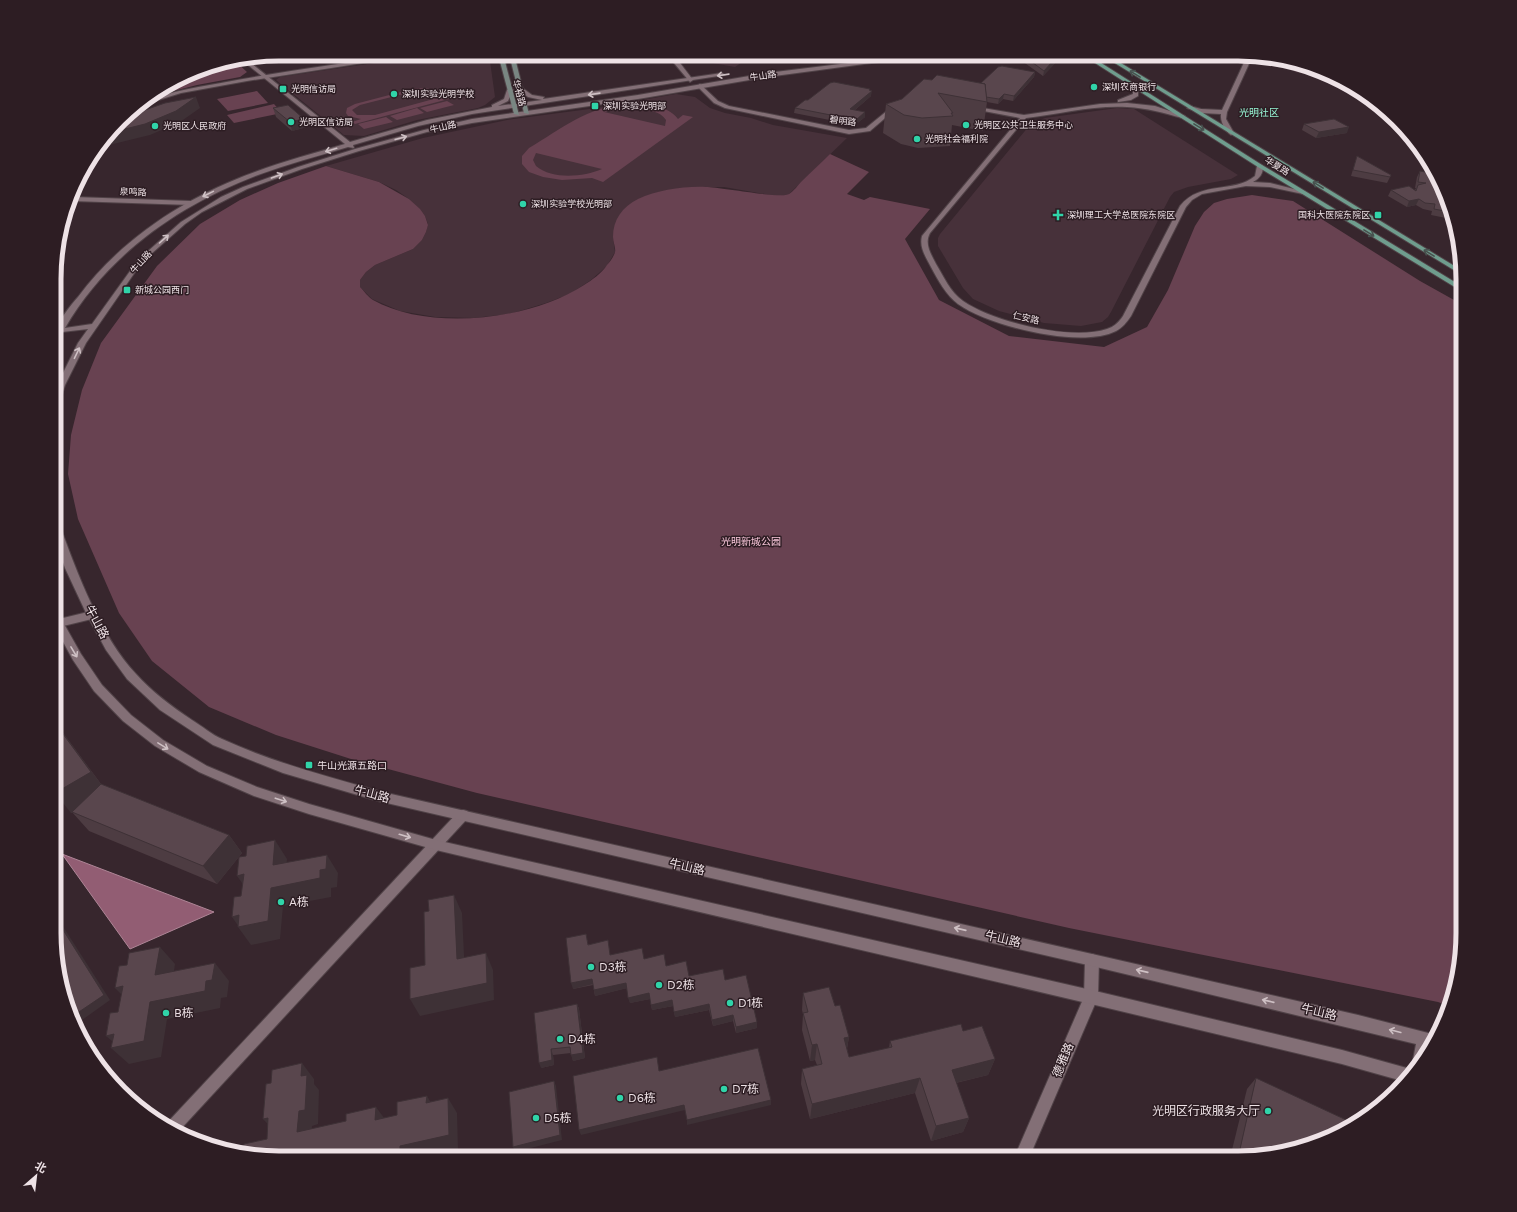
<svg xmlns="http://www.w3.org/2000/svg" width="1517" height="1212" viewBox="0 0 1517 1212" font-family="'Work Sans','Noto Sans SC',sans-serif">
<rect width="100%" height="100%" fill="#37262d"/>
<g fill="#47313a">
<path d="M434,54h55l6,43 -10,8 -7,3 -61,12 -53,16 -20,-1 -68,-55 4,-3z"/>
<path d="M697,54h57l-19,13 -45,-8z"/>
<path d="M1297,65l27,6 13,8 -43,-7z"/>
<path d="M676,94l19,3 15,11 15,5 26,5 22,7 74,13 -59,57 -12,1 -52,-9h-20l-20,1 -25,4 -22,8 -24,37 2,15 -8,14 -16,14 -21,14 -24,9 -36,11 -37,4 -38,-1 -35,-6 -28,-12 -12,-12v-7l6,-8 9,-7 38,-16 9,-9 4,-8 2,-8 -3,-8 -16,-17 -13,-9 -17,-8 -53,-16 97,-28 84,-18 90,-12z"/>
<path d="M1117,108l17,1 104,66 -7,4 -43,8 -14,5 -4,5 -59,115 -3,5 -6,5 -21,4 -37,-3 -45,-12 -26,-12 -10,-11 -25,-42v-8l2,-4 89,-108 6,-4 10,-4z"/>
</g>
<g fill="#684251" fill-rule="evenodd">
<path d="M235,61l12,11 -7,5 -43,8 -43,11 52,-30z"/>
<path d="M416,88l16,1 9,4v5l26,-7 4,2 -116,31 -3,-2 9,-3 -13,-3 -2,-3 1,-5 8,-4zM419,90l11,2 6,3 -6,5 -55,15h-18l-5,-5 8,-5z"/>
<path d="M257,91l11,12 -40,8 -11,-12z"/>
<path d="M447,101l7,4 -27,7 -7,-4z"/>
<path d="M274,104l8,9 -48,10 -7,-8z"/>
<path d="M626,104c16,0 41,0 52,15l5,-4 10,2 -90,65 -11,-4 -30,2 -19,-3 -14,-5 -7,-8v-8l7,-8c32,-19 58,-41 97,-44zM638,108c10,2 22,3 28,12l-1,6 -61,-14 12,-3zM536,153l66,16c-19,8 -49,11 -66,-3l-3,-6z"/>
<path d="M417,108l7,5 -27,7 -7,-4z"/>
<path d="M386,117l7,5 -29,7 -6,-5z"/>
<path d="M830,154l39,18 -22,22 17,6 6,-3 60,12 -25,30 34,61 70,36 95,11 43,-20 21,-37 27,-64 9,-14 10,-9 13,-4 25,-4 41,6 127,80 43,24 -1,643 -13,58 -11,-4 -369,-74 -592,-135 -126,-34 -75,-24 -67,-28 -57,-46 -33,-48 -41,-94 -10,-45 3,-39 11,-45 19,-47 56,-77 43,-42 40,-24 38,-17 48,-17 53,16 30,17 11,10 5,7 3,9 -2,7 -4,8 -9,9 -38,16 -9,7 -6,8v7c4,4 8,10 13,13 57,32 158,20 211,-15 8,-5 18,-12 23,-20 3,-3 7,-9 8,-13 1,-4 -2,-10 -2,-15 0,-17 9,-30 25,-38 20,-9 46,-13 68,-12 14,0 75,12 83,7 5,-3 9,-9 13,-13 9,-9 19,-18 28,-27z"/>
</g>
<path fill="#925d73" stroke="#ae8596" d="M62,854l152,58 -84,37z"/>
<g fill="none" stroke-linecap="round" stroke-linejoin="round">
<defs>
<g id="minor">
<path d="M408,54h13l-174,27 -66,12 -48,15c27,-15 58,-20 88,-25 62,-12 125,-20 187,-29z"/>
<path d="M685,54h5l-10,9 13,17 -3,2 -16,-19z"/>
<path d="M1248,54l5,1 -26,57 -1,7 8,14 -3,2c-6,-4 -11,-14 -10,-21l-20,-1 -14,-5 3,-2 11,3 21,1z"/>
<path d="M700,84l18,17 11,5 120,24 17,-2 27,-22 5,1 -28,24 -21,3 -124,-26 -11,-5 -17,-17z"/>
<path d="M1133,86l5,1v9l-7,4 -13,2v-2l15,-6z"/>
<path d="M1127,103l28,3 30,10 -3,2c-18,-5 -35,-10 -55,-11 -33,-2 -68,7 -101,11l-96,115c-6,11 1,21 6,31 8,13 14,28 27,37 30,21 108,40 144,28 7,-2 12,-7 16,-13l57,-110c21,-26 53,-12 75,-30l2,-10 3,-2 3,2c0,8 -3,12 -10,16l17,1 36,9 -3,2 -33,-7 -24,-1 -44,8 -10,6 -6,7 -55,109c-4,6 -9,12 -15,15 -35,18 -128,-5 -158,-27 -12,-9 -20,-24 -27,-37 -5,-10 -12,-19 -9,-31l98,-118 -47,-9 -3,-2 1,-1 53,9 76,-11z"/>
<path d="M74,197l117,4 3,2 -3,2 -119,-4z"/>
<path d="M92,611l4,1 1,3 -1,3 -41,10v-8z"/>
<path d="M463,810l4,1 2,4 -2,4 -289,313 -12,-8 293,-313z"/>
<path d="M1092,954l5,2 2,4 -1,37 -69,161h-15l70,-161 1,-37 2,-4z"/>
</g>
<g id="tertiary">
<path d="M922,54h17l-172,23 -129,22 -166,24 -45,9 -68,19 -57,18 -55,20 -45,23 -17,12 -43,38 -56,81 -21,42 -5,16 -4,2 1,-18 21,-42 10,-14 -26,3 -3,6h-3c0,-2 -1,-6 0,-9 3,-9 15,-24 22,-32 44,-59 108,-100 177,-125 29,-11 60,-19 90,-28l-103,-84 4,-1 104,83 77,-22 65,-13v-2l12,-6 3,-9 3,-2 3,2 -5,11 -10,5 44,-6 -14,-3 -9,-7 -1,-1 3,-2 11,8 12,2 -1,2 179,-26 3,2 -253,39 -54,12 -65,19 1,3 -6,-1c-30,9 -60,17 -90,28 -79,30 -150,79 -193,153l27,-4 46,-64 43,-38 40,-25 22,-10 55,-20 57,-18 69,-19 48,-11 166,-24 129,-22z"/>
<path d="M55,523l5,3c17,47 41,111 76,148 16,18 35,32 56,46 10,6 20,15 30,19 50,23 104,37 156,52l714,163 266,61 78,20 -19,31 -4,-6 3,-16 -324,-78 -714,-165 -95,-28 -70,-28 -53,-35 -33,-31 -21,-29 -19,-35 -22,-47 -10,-28z"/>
<path d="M55,614l4,1 22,39 21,31 29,30 32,25 44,26 50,21 52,17 127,36 655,150 251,60 72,20 -8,12 -64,-18 -251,-60 -655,-154 -127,-36 -55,-18 -55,-24 -44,-26 -32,-25 -29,-30 -21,-31 -18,-33z"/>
</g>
<g id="secondary">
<path d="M498,54h5l16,61 -5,-1z"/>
<path d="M509,54h5l15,60 -5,-1z"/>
</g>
<g id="primary">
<path d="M1081,54h6l175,111 201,122v5l-205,-125z"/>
<path d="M1100,54h6l355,216 1,5z"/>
</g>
</defs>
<use href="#minor" stroke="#504247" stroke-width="2"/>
<use href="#tertiary" stroke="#504247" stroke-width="2"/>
<use href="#secondary" stroke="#504247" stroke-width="2"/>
<use href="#primary" stroke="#504247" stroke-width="2"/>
<use href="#minor" fill="#836f76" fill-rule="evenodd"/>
<use href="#tertiary" fill="#836f76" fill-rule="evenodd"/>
<use href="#secondary" fill="#798682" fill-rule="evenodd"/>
<use href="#primary" fill="#6f9d8e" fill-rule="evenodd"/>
</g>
<g fill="#4d3c42">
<path d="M599,54h23l-7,4 -16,-3z"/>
<path d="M1016,54h44l-1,5 -16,17 -28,-20z"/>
<path d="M1035,72l-1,5 -21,24 -10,-2 -5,5 -11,-2 -4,29 -31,-6 -2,21 -32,2 -17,-4 -18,-11 3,-29 16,-5z"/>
<path d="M870,89l1,7 -16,14 10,2v5l-10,8 -61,-12 1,-5 13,-8z"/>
<path d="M273,108l34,19 -15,4 -16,-14z"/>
<path d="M1304,124l43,9 -31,5 -14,-8z"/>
<path d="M1357,156l34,19 -4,8 -36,-7z"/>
<path d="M1420,171l26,22 5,26 -20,-4 1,-4 -9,-2 -7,-4 -9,2 -19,-11 3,-6h24l1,-2h-1l2,-11z"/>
<path d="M55,722l46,62 128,51 13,18 -25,31 -128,-53 -17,-19 2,-1 -3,2z"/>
<path d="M586,934l2,10 21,2 1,9 34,4 22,7 23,10 36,4 32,48 -21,5 -3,-12 -20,5 -4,-16 -34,7 -2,-11 -21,4 -2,-11 -20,4 -3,-15 -32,8 -2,-11 -20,4z"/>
<path d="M803,993l32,13 14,31 -2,12 2,8 40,-9 1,-7 73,-10 32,28 -7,16 -32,8 13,35 -6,14 -32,9 -16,-48 -105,26 -9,-35 1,-15 15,-4 -2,-5 -5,1 -8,-31 1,-16 -1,-4z"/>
<path d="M577,1004l2,5 6,49 -12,3 -2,-8 -18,2 1,10 -13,3z"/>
<path d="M1256,1078l-18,80h-8l17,-69z"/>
</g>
<g fill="#3e3136">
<path d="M614,54h8l-7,4z"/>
<path d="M784,54h23l-23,3z"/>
<path d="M1060,54l-1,5 -16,17 1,-5z"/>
<path d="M1035,72l-1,5 -21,24 1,-5z"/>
<path d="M870,89v3l2,-1 -1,5 -21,18v-5z"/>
<path d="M1004,94l-1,5 -5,5 1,-5z"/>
<path d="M196,97l4,11 -20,14 -30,13 -41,10 -3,-6 7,-7z"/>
<path d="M865,112v5l-10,8 1,-5z"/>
<path d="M304,119l3,8 -15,4 -2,-9z"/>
<path d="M1349,127l-2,6 -31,5 3,-6z"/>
<path d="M1419,199l-3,6 -9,2 2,-6z"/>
<path d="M55,722l51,69 -35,22 -16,-20z"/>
<path d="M229,835l13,18 -25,31 -14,-18z"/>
<path d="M275,840l12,19 -2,25 -12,-19z"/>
<path d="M327,855l11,18 -1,14 -6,1v9l-48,9 -3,33 -29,6 -13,-18h1l-7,-10 39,-29 49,-18z"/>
<path d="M244,874l6,20 -13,-18z"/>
<path d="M454,895l8,18 3,63 -8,-17z"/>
<path d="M55,914l55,86 -35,25 -2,-9 -18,-99z"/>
<path d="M160,947l15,17 -4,28 -16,-17z"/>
<path d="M486,953l7,17 1,30 -74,16 -10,-17z"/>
<path d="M215,963l14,18 -2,16 -6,1 -1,10 -53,11 -6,38 -32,7 -18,-16 7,-2 -12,-10 44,-34 56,-21z"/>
<path d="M592,979l1,5 -20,5 -2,-6z"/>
<path d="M626,983l1,5 -32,8 -1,-6z"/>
<path d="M123,986l9,19 -17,-17z"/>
<path d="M649,993l1,6 -20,4 -2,-5z"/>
<path d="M672,1000l1,6 -21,4 -1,-5z"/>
<path d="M577,1004l2,5 6,49 -12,3 -2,-6z"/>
<path d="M709,1004v6l-34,7 -1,-5z"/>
<path d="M733,1015v6l-20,5 -1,-6z"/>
<path d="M757,1022v6l-21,5v-6z"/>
<path d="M849,1037l-3,16 -2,-15z"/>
<path d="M817,1044l-2,16 -5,1 2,-16z"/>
<path d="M551,1049l2,6 1,10 -13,3 -2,-5z"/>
<path d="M995,1059l-7,16 -42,10 6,-15z"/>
<path d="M302,1063l12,16v5l5,6 -1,34 -6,2 -1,21 -14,-15z"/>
<path d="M920,1078l-5,15 -105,26 2,-15z"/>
<path d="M554,1081l2,5 6,54 -47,12 -2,-5z"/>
<path d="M427,1096l9,15 -10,-8z"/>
<path d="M448,1098l9,15 1,36 -37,9h-21v-12z"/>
<path d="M771,1100v5l-84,20v-5z"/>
<path d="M684,1105l1,5 -104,25 -2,-5z"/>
<path d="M376,1107l11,15 -12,-2z"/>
<path d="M268,1118l9,16 -14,-15z"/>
<path d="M969,1118l-6,14 -32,9 5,-15z"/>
<path d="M364,1154l3,4h-17z"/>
</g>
<g fill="#59464d" stroke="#3e3136">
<path d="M1021,54h38l-15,17z"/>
<path d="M1002,66l33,6 -21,24 -10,-2 -5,5 -13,-2 -1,-13 -4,-1 17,-16z"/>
<path d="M937,75l48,9 2,18 -49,-9 15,20h-2l2,3 -31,2 -18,-3 -18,-11 16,-5 22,-20 8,1z"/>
<path d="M834,82l36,7 -1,1 3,1 -22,18 15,3 -9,8 -61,-12 10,-8h3l22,-17z"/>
<path d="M196,97l-20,14 -31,13 -32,8 8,-10 4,-3 14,-7 26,-9z"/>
<path d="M288,105l16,14 -14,3 -17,-14z"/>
<path d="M1334,119l15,8 -30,5 -15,-8z"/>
<path d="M1357,156l34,19 -1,2 -37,-7z"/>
<path d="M1420,171l15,3 11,19 4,19 -16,-3 1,-5 -10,-1 -6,-4 -10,2 -18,-11 18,-4 7,5 2,-6 8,-2 -8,-1z"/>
<path d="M55,723l36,49 -36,21z"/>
<path d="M101,784l128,51 -26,31 -131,-54z"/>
<path d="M275,840l-2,25 54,-10 -1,14 -6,1v8l-49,10 -3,33 -30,6 1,-12 -7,2 2,-20 7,-1 3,-22 -7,2 2,-19 7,-1 1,-10z"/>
<path d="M454,895l3,64 29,-6 1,30 -77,16v-31l15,-3 -1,-53 5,-1 -1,-11z"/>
<path d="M55,917l49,78 -31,21 -19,-68z"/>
<path d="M586,934l2,11 20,-5 2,15 32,-7 2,11 20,-5 2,12 20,-5 3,15 34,-7 2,11 21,-5 11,47 -21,5 -3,-12 -21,5 -3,-16 -35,8 -2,-12 -21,5 -2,-12 -21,5 -2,-15 -32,7 -2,-11 -21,4 -5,-45z"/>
<path d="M160,947l-5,28 60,-12 -3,17 -6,1 -1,10 -55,11 -6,39 -33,7 3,-14 -8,2 4,-23 8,-1 5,-26 -8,2 4,-22 8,-1 2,-12z"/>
<path d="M829,987l6,19 5,-1 9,32 -5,1 5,19 43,-10 -2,-6 71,-17 2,7 19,-5 13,33 -43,11 17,48 -33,8 -16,-48 -108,26 -10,-35 20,-5 -5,-20 -5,1 -9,-32 5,-1 -5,-19z"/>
<path d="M577,1004l6,49 -12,2 -1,-8 -19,2 1,11 -13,3 -5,-50z"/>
<path d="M758,1048l13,52 -84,20 -3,-15 -105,25 -6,-54 84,-19 2,14z"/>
<path d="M302,1063l-1,13 6,-1 -2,35 -6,1 -2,21 49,-11v-7l30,-7 -1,13 22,-5v-13l30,-6 -1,7 22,-5 1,37 -49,11v12h-36v-4l-14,4h-85l-22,-5 1,-9 23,-5 1,-21 -5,1 3,-35 5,-1 1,-13z"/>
<path d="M1256,1078l99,46 -31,17 -86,17z"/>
<path d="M554,1081l6,54 -47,12 -4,-55z"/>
<path d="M651,1151l1,7h-30z"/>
</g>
<defs><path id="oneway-shaft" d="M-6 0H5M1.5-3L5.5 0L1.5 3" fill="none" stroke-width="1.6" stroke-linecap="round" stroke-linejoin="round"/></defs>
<g stroke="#47504e">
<use href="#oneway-shaft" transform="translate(1135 74) rotate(-149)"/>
<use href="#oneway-shaft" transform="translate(1199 127) rotate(32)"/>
<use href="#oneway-shaft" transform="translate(1318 185) rotate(-149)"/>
<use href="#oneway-shaft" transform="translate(1369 233) rotate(32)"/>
<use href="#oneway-shaft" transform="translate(1429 253) rotate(-149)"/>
</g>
<g stroke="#cec0c4">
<use href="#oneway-shaft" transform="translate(723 75) rotate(172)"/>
<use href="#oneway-shaft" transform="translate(594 94) rotate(172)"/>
<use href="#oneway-shaft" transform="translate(401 138) rotate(-15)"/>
<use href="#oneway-shaft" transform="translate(331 150) rotate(163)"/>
<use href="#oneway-shaft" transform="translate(277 176) rotate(-20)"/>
<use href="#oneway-shaft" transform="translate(208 194) rotate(154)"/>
<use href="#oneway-shaft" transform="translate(164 239) rotate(-42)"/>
<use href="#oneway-shaft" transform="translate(77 353) rotate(-64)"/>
<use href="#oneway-shaft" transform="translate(74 652) rotate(59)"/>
<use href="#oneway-shaft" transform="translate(163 746) rotate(31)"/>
<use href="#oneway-shaft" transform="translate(281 800) rotate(18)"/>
<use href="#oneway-shaft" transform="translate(405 836) rotate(16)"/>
<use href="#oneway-shaft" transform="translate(960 929) rotate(-167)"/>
<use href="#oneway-shaft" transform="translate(1142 971) rotate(-167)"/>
<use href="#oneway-shaft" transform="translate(1268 1001) rotate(-167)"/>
<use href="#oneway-shaft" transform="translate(1395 1031) rotate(-166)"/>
</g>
<g fill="#30d4a9" stroke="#2d1d23" stroke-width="1.5">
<circle cx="1094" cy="87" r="4"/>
<rect x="279" y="85" width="8" height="8" rx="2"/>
<circle cx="394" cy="94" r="4"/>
<rect x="591" y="102" width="8" height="8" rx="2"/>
<circle cx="291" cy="122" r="4"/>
<circle cx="966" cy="125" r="4"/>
<circle cx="155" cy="126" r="4"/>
<circle cx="917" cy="139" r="4"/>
<circle cx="523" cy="204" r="4"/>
<path d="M1056 209h4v4h4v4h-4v4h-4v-4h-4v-4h4z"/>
<rect x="1374" y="211" width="8" height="8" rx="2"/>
<rect x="123" y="286" width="8" height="8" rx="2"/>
<rect x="305" y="761" width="8" height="8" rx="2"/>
<circle cx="281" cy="902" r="4"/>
<circle cx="591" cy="967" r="4"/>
<circle cx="659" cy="985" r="4"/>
<circle cx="730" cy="1003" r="4"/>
<circle cx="166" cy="1013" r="4"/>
<circle cx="560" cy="1039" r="4"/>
<circle cx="724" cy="1089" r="4"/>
<circle cx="620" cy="1098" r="4"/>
<circle cx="1268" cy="1111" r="4"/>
<circle cx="536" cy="1118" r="4"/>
</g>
<g text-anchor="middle" stroke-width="3" stroke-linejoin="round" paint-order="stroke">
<g font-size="9" fill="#eee2e6" stroke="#2d1d23">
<text transform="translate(763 76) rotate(-8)" y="3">牛山路</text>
<text transform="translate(519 93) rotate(74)" y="3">华裕路</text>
<text transform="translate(843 121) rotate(7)" y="3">碧明路</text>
<text transform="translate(443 127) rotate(-13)" y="3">牛山路</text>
<text transform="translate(1277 166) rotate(32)" y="3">华夏路</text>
<text transform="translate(133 192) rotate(2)" y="3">泉鸣路</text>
<text transform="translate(141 262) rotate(-48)" y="3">牛山路</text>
<text transform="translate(1026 318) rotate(13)" y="3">仁安路</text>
</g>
<g font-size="9" fill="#eee2e6" stroke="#2d1d23" text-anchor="start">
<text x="1102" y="90">深圳农商银行</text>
<text x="291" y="92">光明信访局</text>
<text x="402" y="97">深圳实验光明学校</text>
<text x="603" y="109">深圳实验光明部</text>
<text x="299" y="125">光明区信访局</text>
<text x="974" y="128">光明区公共卫生服务中心</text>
<text x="163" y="129">光明区人民政府</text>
<text x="925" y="142">光明社会福利院</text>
<text x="531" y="207">深圳实验学校光明部</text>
<text x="1067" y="218">深圳理工大学总医院东院区</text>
<text x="1370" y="218" text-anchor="end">国科大医院东院区</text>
<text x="135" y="293">新城公园西门</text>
</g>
<g font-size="10" fill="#96f3d3" stroke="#2d1d23">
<text x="1259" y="116">光明社区</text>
</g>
<g font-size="10" fill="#f9c6da" stroke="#2d1d23">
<text x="751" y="545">光明新城公园</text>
</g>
<g font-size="10" fill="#eee2e6" stroke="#2d1d23" text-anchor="start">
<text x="317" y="769">牛山光源五路口</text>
</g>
<g font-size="12" fill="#eee2e6" stroke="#2d1d23">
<text transform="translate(97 622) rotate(62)" y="4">牛山路</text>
<text transform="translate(372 794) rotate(15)" y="4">牛山路</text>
<text transform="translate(687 867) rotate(13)" y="4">牛山路</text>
<text transform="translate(1003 939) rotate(13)" y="4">牛山路</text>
<text transform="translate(1319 1012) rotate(13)" y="4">牛山路</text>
<text transform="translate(1063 1060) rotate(-67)" y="4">德雅路</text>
</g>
<g font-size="12" fill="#eee2e6" stroke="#2d1d23" text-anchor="start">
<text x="289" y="906">A栋</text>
<text x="599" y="971">D3栋</text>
<text x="667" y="989">D2栋</text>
<text x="738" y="1007">D1栋</text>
<text x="174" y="1017">B栋</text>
<text x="568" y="1043">D4栋</text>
<text x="732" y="1093">D7栋</text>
<text x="628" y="1102">D6栋</text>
<text x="1260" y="1115" text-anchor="end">光明区行政服务大厅</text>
<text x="544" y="1122">D5栋</text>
</g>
</g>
<path d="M0 0H1517V1212H0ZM279 61H1238A218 218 0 0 1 1456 279V933A218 218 0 0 1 1238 1151H279A218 218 0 0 1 61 933V279A218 218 0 0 1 279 61Z" fill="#2d1d23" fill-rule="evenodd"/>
<path fill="none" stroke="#eee2e6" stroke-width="5" d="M279 61H1238A218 218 0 0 1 1456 279V933A218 218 0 0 1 1238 1151H279A218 218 0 0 1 61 933V279A218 218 0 0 1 279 61Z"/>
<g transform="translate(36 1176) rotate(28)" stroke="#2d1d23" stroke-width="3" paint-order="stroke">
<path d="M0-3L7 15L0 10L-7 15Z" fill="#eee2e6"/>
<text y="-6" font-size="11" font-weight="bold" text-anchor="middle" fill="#eee2e6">北</text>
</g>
</svg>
